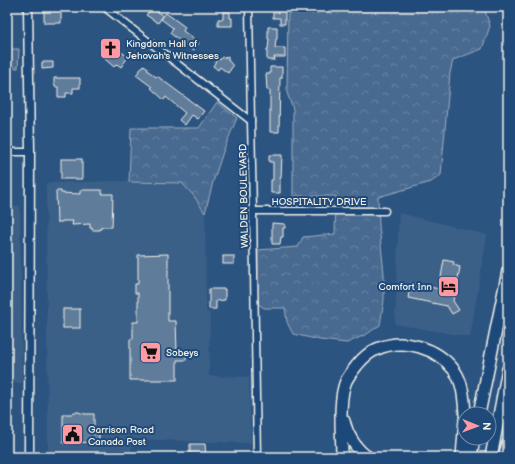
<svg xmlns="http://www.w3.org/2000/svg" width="515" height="464" viewBox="0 0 515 464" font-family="'Balsamiq Sans',sans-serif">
<defs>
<pattern id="forest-crowns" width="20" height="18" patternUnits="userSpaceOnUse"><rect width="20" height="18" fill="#496b90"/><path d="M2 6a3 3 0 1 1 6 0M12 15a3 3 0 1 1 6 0" fill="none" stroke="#6481a0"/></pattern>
</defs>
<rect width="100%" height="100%" fill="#2c5481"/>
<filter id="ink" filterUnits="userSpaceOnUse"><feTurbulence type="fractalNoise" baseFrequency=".025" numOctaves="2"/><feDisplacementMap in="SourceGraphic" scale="8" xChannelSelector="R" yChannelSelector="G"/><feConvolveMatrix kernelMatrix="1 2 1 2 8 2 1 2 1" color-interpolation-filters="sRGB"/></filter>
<g filter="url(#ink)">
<g fill="#3b6088">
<path d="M119,181l35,2h28l12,13 11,16 1,100 4,1 -1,63 40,1 2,66 -120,-4 1,14 -22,-1 -62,2 -2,-271z"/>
<path d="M7,206h13l2,177h-15z"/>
<path d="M399,213l88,22 -17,102 -75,-13z"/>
</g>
<g fill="url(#forest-crowns)" stroke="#9eaebc">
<path d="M288,7h192l4,1 6,18 -8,23 -29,11 -3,13 -9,102 -10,7 -53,15 1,28 5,49v26l-4,25 -13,9 -20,9 -27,-3 -27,-6 -6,-12 -2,-14h-21l-7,-5 1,-53 40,-3 5,-10 32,-3 1,-38h-43v-87l-6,-16z"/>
<path d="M7,49h12l-1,19h-11z"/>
<path d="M217,102l20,16 -13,31 -11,33 -8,31 -11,-17 -12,-13 -53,-1 2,-54h68z"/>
</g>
<g fill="#5e7b9a" stroke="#f4f1e8">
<path d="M44,7h13v2h4v14h-17z"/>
<path d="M273,7h12v17h-5v-6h-7z"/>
<path d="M152,8l11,8 -5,7 -12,-8z"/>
<path d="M223,12h7v6h2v8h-14v-7h5z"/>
<path d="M166,13l19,14 -2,4 16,12 -6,8 -23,-18 3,-5 -12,-9z"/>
<path d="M268,27h9v12h-1l-1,9h10v9h-11l1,3h-8v-11h1l1,-10h-1z"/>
<path d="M113,39l6,5 -3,4 12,9 -7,10 -4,-3 -3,3 -9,-8 2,-3 -5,-4z"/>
<path d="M228,56v4l5,6 -5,7 -8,-6 -2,3 -5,-4 5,-8 2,2 2,-3 2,1z"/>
<path d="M42,62h11v6l-11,1z"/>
<path d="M144,65l4,3 -1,2 9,7 1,-1 47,35 -6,8 -6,-4 -7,10 -6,-5 6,-7 -19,-16 -2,3 -13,-12 1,-1 -16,-12z"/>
<path d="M270,67h12v11h-2l-1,54h-9v-42h-3l-1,-16h4z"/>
<path d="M54,78h26v10h-7v5h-7v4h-8v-10h-3v-2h-1z"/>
<path d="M269,155h13l-1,23h-1v15h-9v-13h2v-18h-4z"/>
<rect x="61" y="159" width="21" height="20"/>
<path d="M80,190h22v4h11l-1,33h-10v1h-2v2h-8v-2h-2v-4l-18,1 1,-4h-11v1h-5l-1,-31h5v2l19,1z"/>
<path d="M272,223l13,1v4h-2v9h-2l-1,7h-8z"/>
<path d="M168,254v67h8l1,31h9v8h-9v20h-47v-41h3v-17h5v-29h-3v-9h3v-29z"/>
<rect x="223" y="256" width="11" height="8"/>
<path d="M444,260l10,2 -1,3 7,2 -2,11v2l-2,3 -3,18 6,9 -7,4 -5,-8 -39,-8 3,-15 28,6z"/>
<path d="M209,289h16v11l-9,1v8h-7z"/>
<rect x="63" y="309" width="17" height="19"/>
<path d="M74,412h4l3,1 4,1h9v20h5v8l-36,1v-29h9z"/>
<path d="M190,444h15l1,13h-16z"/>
</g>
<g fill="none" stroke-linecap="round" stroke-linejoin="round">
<defs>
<g id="street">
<path d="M104,7l147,114"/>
<path d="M249,7l2,114 2,90 4,246"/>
<path d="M7,152h23"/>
<path d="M253,211h132"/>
</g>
<path id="secondary" d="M28,7l2,145 -1,305"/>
<g id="highway">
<path d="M479,414l29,-143"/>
<path d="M344,421c3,13 12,29 24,36"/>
<path d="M342,457c0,-21 -4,-58 4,-76 3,-6 8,-12 12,-17 5,-6 12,-12 19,-15 27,-12 60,-1 77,21 9,12 10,29 11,44"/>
<path d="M462,457l3,-38"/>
<path d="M471,457l3,-19"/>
<path d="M491,457l17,-88"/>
<path d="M504,457l4,-13"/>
</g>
</defs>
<use href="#street" stroke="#f4f1e8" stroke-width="9"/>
<use href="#secondary" stroke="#f4f1e8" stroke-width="11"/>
<use href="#highway" stroke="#f4f1e8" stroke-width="14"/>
<use href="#street" stroke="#1f4a7a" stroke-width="6"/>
<use href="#secondary" stroke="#1f4a7a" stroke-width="8"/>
<use href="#highway" stroke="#1f4a7a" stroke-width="11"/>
</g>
</g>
<defs>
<symbol id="church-square" viewBox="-11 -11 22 22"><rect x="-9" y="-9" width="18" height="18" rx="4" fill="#ff9aa2" stroke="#1f4a7a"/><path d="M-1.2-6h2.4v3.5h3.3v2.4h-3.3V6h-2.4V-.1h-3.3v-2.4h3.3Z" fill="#111"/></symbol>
<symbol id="hotel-square" viewBox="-11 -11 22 22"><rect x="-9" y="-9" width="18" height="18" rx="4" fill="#ff9aa2" stroke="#1f4a7a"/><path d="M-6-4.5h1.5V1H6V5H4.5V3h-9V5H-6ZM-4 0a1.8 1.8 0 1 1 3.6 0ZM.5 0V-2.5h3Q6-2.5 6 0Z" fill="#111"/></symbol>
<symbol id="supermarket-square" viewBox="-11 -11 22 22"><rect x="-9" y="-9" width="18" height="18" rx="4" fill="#ff9aa2" stroke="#1f4a7a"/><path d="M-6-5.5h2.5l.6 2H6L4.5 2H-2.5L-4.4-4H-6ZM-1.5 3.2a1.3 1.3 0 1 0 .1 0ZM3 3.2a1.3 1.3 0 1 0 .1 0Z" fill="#111"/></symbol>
<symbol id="civic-square" viewBox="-11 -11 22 22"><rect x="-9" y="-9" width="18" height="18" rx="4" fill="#ff9aa2" stroke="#1f4a7a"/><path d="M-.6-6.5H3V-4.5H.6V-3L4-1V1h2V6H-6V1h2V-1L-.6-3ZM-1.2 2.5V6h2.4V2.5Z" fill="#111"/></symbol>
</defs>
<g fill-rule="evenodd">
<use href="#church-square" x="98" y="36" width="25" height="25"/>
<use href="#hotel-square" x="436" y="274" width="25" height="25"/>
<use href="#supermarket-square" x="138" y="340" width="25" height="25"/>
<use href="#civic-square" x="60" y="422" width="25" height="25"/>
</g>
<g text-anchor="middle" stroke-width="4" stroke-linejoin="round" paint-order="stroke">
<g font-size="10" fill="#f4f1e8" stroke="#1f4a7a" text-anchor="start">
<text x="126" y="47">Kingdom Hall of<tspan x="126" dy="12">Jehovah's Witnesses</tspan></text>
<text x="432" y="290" text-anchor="end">Comfort Inn</text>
<text x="166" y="356">Sobeys</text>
<text x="88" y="433">Garrison Road<tspan x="88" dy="12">Canada Post</tspan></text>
</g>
<g font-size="10" fill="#f4f1e8" stroke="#1f4a7a">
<text transform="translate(243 196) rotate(-91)" y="4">WALDEN BOULEVARD</text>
<text x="319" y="205">HOSPITALITY DRIVE</text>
</g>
</g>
<rect width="515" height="464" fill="none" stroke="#1f4a7a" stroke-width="24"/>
<rect x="12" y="12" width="491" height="440" fill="none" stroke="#f4f1e8" stroke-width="1.5" filter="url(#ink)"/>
<g transform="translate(477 426) rotate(91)"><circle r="19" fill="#1f4a7a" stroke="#748da6"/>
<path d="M0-3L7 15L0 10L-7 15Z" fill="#ff9aa2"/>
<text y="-6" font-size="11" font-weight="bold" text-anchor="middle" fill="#f4f1e8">N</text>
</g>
</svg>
